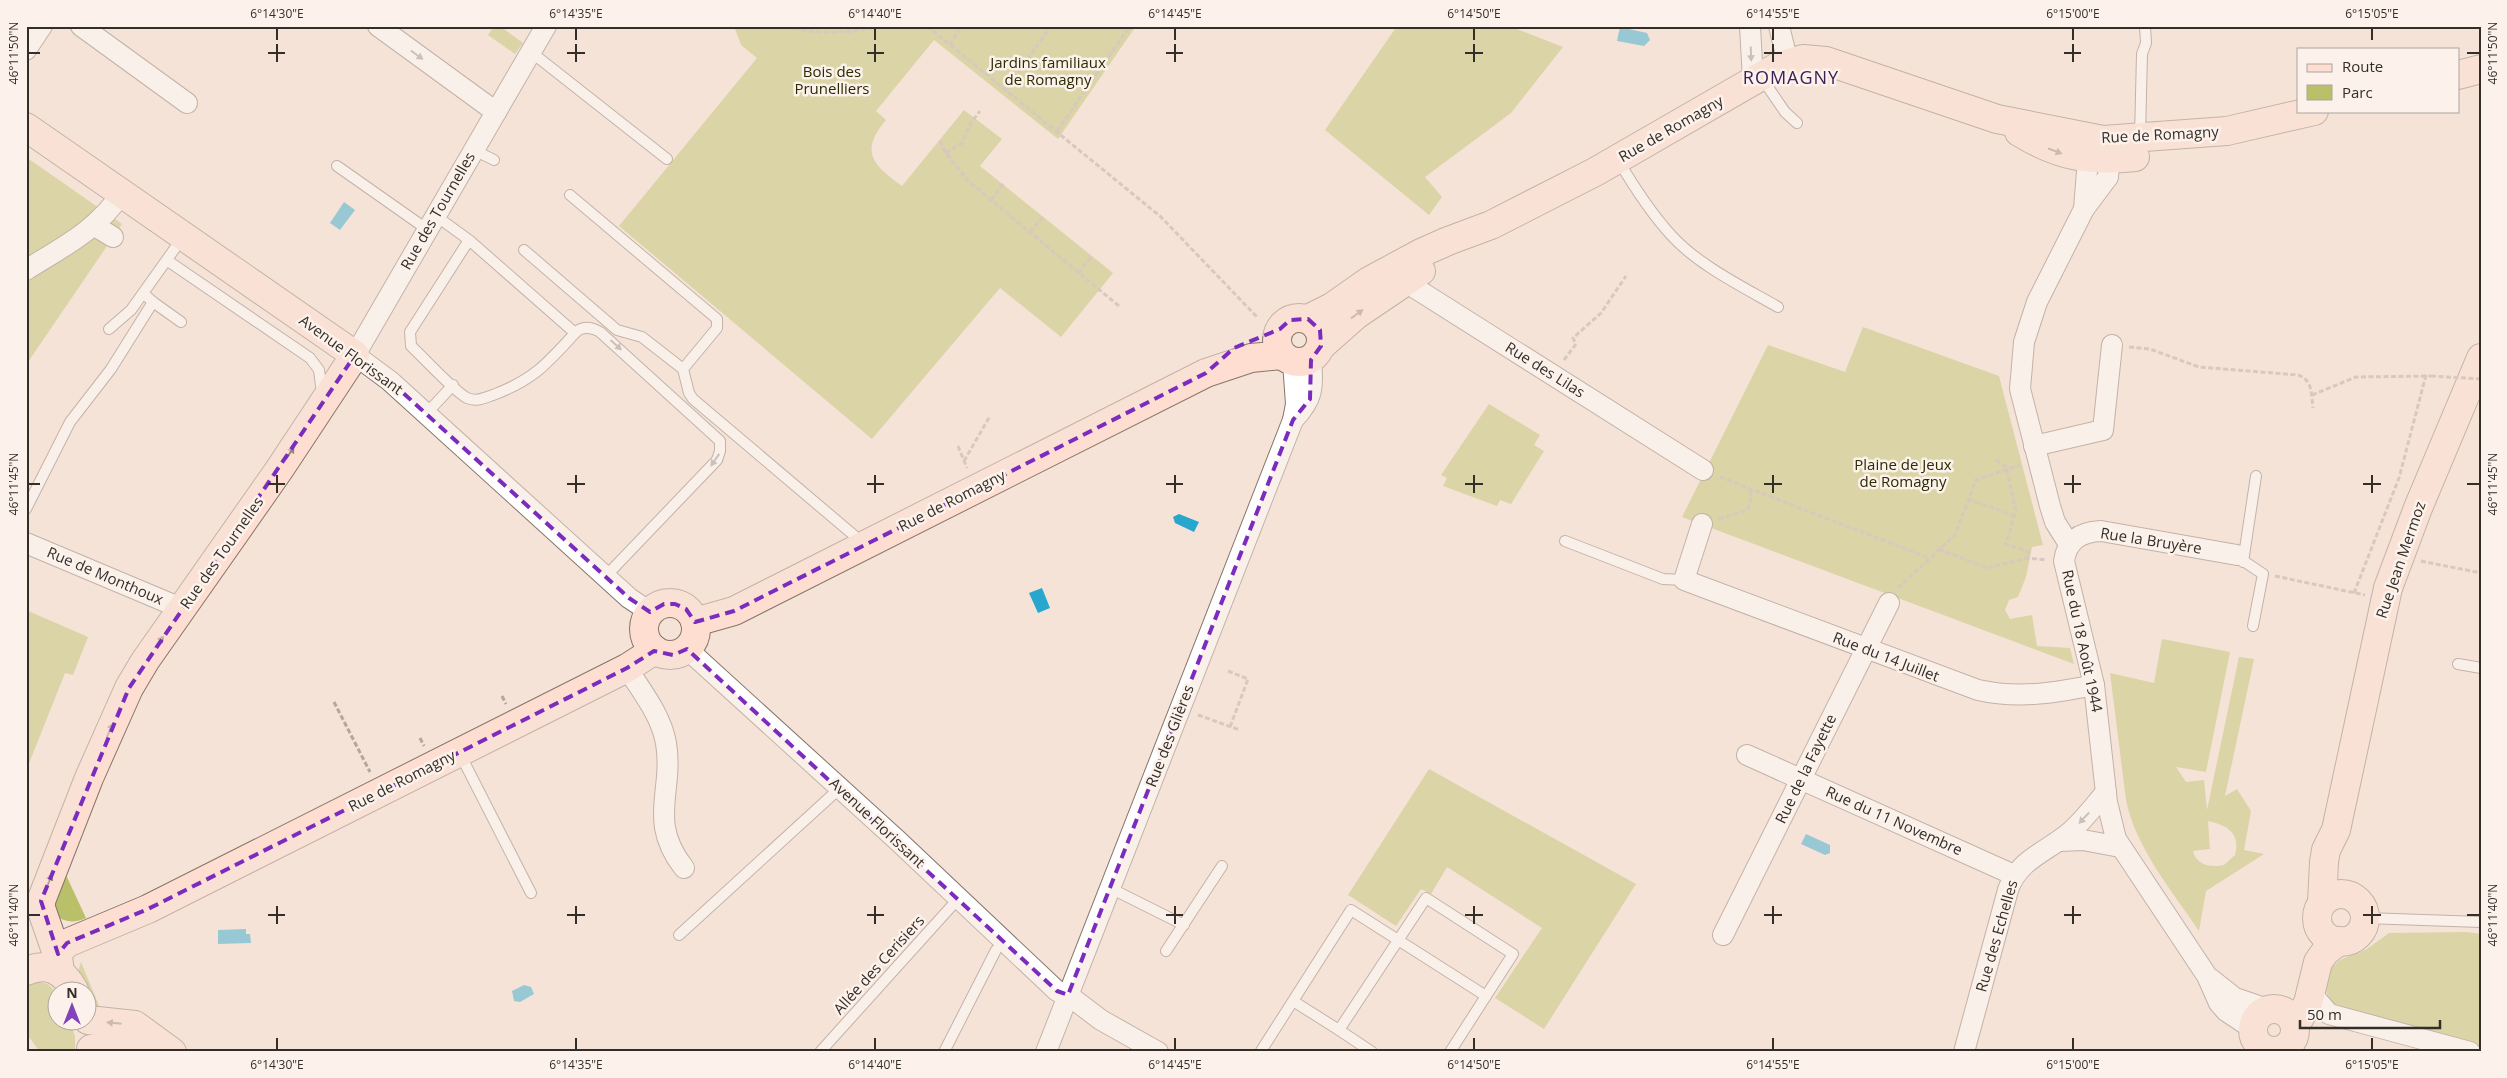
<svg xmlns="http://www.w3.org/2000/svg" width="2507" height="1078" viewBox="0 0 2507 1078" font-family="'Open Sans',sans-serif">
<rect width="100%" height="100%" fill="#f5e3d8"/>
<g fill="#bac069" fill-rule="evenodd">
<path d="M494,26h6l23,17 -8,11 -27,-19z"/>
<path d="M734,26h402l-78,113 -124,-99 -58,71 10,9c-27,32 -13,45 16,66l62,-76 38,29 -22,27 133,107 -52,64 -61,-49 -128,151 -253,-213 138,-168 -16,-13z"/>
<path d="M1397,26h112l54,21 -52,66 -86,64 17,20 -13,18 -104,-85z"/>
<path d="M26,157l96,67 -96,141z"/>
<path d="M1863,327l136,49 44,169 -11,2 -6,30 -8,20 -9,3 -4,10 5,9 22,-4 5,31 33,2 4,16 -392,-147 86,-172 77,27z"/>
<path d="M1489,404l51,31 -6,10 10,6 -33,53 -11,-4 -3,6 -54,-20 4,-8 -6,-3z"/>
<path d="M26,610l62,27 -15,38 -8,-2 -39,98z"/>
<path d="M2162,639l68,13 -24,120 -30,-5 10,15 18,-2 3,30 32,-153 15,2 -29,137 12,-7 14,22 -7,39 20,4 -58,37 -7,40c-26,-39 -64,-84 -73,-131l-16,-127 44,10zM2208,821c19,4 33,12 27,34l-11,10c-13,3 -28,0 -31,-14l17,-2z"/>
<path d="M1429,769l207,115 -92,145 -49,-31 47,-70 -95,-61 -16,27 -10,-5 -25,37 -48,-31z"/>
<path d="M66,875l20,43c-16,8 -37,2 -30,-20 2,-8 7,-15 10,-23z"/>
<path d="M2467,932l14,2v118h-11l-132,-36 -12,-25v-18l14,-13 27,-11 22,-16z"/>
<path d="M81,962l21,51 -14,-9v-14l-11,-15z"/>
<path d="M36,981l12,3 9,9 1,27 11,1 6,15v16h-35l-14,-19v-48z"/>
</g>
<g fill="#27a6ce">
<path d="M1620,27l27,6 3,7 -6,6 -27,-5z"/>
<path d="M344,202l11,8 -15,20 -10,-7z"/>
<path d="M1179,514l20,8 -5,10 -19,-9 -2,-6z"/>
<path d="M1042,588l8,20 -12,5 -9,-20z"/>
<path d="M1806,834l24,11v8l-5,2 -24,-11z"/>
<path d="M246,929v5h4l1,9 -33,1v-14z"/>
<path d="M524,985l7,2 3,7 -14,8 -6,-1 -2,-10z"/>
</g>
<g fill="none" stroke-linecap="round" stroke-linejoin="round">
<defs>
<g id="lane">
<path d="M531,52l136,107"/>
<path d="M1761,77l24,35 12,11"/>
<path d="M2140,137l2,-83 4,-11 -1,-17"/>
<path d="M474,150l20,10"/>
<path d="M1618,160c16,27 32,52 53,75 27,30 72,52 107,72"/>
<path d="M337,166l91,64"/>
<path d="M570,195l147,124v9l-34,41 6,24 4,6 170,144"/>
<path d="M436,216l33,24 106,93c-28,31 -42,47 -82,62 -9,3 -16,7 -26,3 -12,-6 -44,-41 -56,-52l-1,-14 59,-92"/>
<path d="M524,250l93,80 25,7 41,32"/>
<path d="M168,261l142,97 9,12 3,23"/>
<path d="M153,302l28,20"/>
<path d="M109,329l22,-19 52,-73"/>
<path d="M575,333c7,-7 16,-6 25,-1l120,109v10l-3,9 -112,117"/>
<path d="M426,414l27,-29"/>
<path d="M26,509l44,-87 41,-53 42,-67 -9,-8"/>
<path d="M1565,541l98,38 21,1"/>
<path d="M2239,558l24,16 -10,52"/>
<path d="M2243,562l13,-86"/>
<path d="M2458,664l23,4"/>
<path d="M460,754l71,139"/>
<path d="M1110,888l74,37"/>
<path d="M2365,918l116,4"/>
<path d="M679,935l161,-147"/>
<path d="M1166,951l56,-85"/>
<path d="M1339,1030l33,22"/>
<path d="M1261,1051l90,-141 135,86 27,-42 -87,-56 -87,132 -46,-29"/>
<path d="M820,1052l138,-153"/>
<path d="M944,1052l52,-102"/>
<path d="M1450,1052l36,-56"/>
</g>
<g id="street">
<path d="M81,26l106,77"/>
<path d="M378,26l118,86"/>
<path d="M546,26l-191,329 35,26 239,217 21,14"/>
<path d="M1750,26l3,55"/>
<path d="M1779,26l9,37"/>
<path d="M26,50l16,-24"/>
<path d="M2084,209l4,-51 4,-13"/>
<path d="M95,226l18,11"/>
<path d="M26,270c38,-24 70,-39 96,-77"/>
<path d="M1396,276l307,194"/>
<path d="M1293,420c21,-22 20,-32 18,-61"/>
<path d="M2034,446l69,-16 9,-85"/>
<path d="M1702,524l-18,56 294,110c40,9 77,3 116,-5"/>
<path d="M26,543l157,66"/>
<path d="M2069,544l-14,-22 -5,-16 -30,-117 4,-47 13,-40 47,-93 24,-32 3,-32"/>
<path d="M2237,555l-136,-24c-20,1 -34,9 -37,30l30,124 13,117 9,37 91,137 12,27 7,8 27,18"/>
<path d="M687,649l210,191 160,151 11,4 33,25 57,32"/>
<path d="M627,668c15,24 34,47 39,75 8,49 -19,78 18,125"/>
<path d="M1747,755l267,120"/>
<path d="M2059,841l24,-1 37,7"/>
<path d="M1723,935l166,-332"/>
<path d="M2211,979l24,19 32,11"/>
<path d="M2311,993l18,21 141,38"/>
<path d="M1046,1052l247,-632 3,-16 -3,-42"/>
<path d="M1964,1052l44,-162c10,-30 38,-38 61,-57 14,-12 25,-27 37,-41"/>
</g>
<g id="secondary">
<path d="M2458,75l23,-6"/>
<path d="M26,127l329,228 -76,115 -134,191 -16,27 -40,90 -48,123v7l17,49 2,15"/>
<path d="M2019,132c39,24 70,30 116,25"/>
<circle cx="1299" cy="340" r="22"/>
<path d="M1308,319l24,-12 37,-26 52,-28 27,-12 43,-16 104,-53 184,-106 24,-7 23,2 171,58 106,21 124,-9 87,-20"/>
<path d="M1321,346l35,-31 65,-44"/>
<circle cx="670" cy="629" r="26"/>
<path d="M695,622l39,-11 472,-238 45,-15 31,-3"/>
<circle cx="2341" cy="918" r="24"/>
<path d="M2322,903l2,-41 2,-12 10,-20 52,-242 30,-80 63,-150"/>
<path d="M51,967l10,-18 6,-6 81,-34 479,-241 28,-18"/>
<path d="M26,971c22,-9 37,-1 48,19"/>
<circle cx="2274" cy="1030" r="21"/>
<path d="M88,1020l47,5 37,27"/>
<path d="M2295,1026l13,-23 10,-41 7,-10 14,-11"/>
<path d="M91,1049l41,-8 23,4"/>
</g>
</defs>
<use href="#lane" stroke="#85766b" stroke-width="12"/>
<use href="#street" stroke="#85766b" stroke-width="22"/>
<use href="#secondary" stroke="#85766b" stroke-width="30"/>
<g stroke="#b4a69d" stroke-width="3" stroke-dasharray="5 2.5" stroke-linecap="butt">
<path d="M787,26c32,10 62,7 94,0"/>
<path d="M927,26l234,191 97,101"/>
<path d="M950,45l11,-19"/>
<path d="M1005,90l46,-64"/>
<path d="M1057,131l73,-105"/>
<path d="M940,141l6,12 22,28 151,125"/>
<path d="M946,153l16,-10 8,-19 10,-13"/>
<path d="M991,200l12,-16"/>
<path d="M1030,232l13,-15"/>
<path d="M1078,273l14,-17"/>
<path d="M2129,347l21,2 49,18 99,8c15,5 13,19 15,33"/>
<path d="M1564,360l12,-16 -3,-6 28,-25 25,-37"/>
<path d="M2312,395l44,-18 75,-1"/>
<path d="M958,446l9,22"/>
<path d="M1996,460l10,7 10,44 -10,33 23,8 -2,6 19,2"/>
<path d="M964,461l26,-45"/>
<path d="M1720,477l209,81"/>
<path d="M1968,499l47,17"/>
<path d="M1719,519l28,-9 3,-5 1,-16"/>
<path d="M1939,549l48,19 41,-10"/>
<path d="M2421,561l60,12"/>
<path d="M2275,576l90,19"/>
<path d="M1898,588l57,-53 21,-55 44,-15"/>
<path d="M2354,593l45,-115 27,-103"/>
<path d="M1228,671l20,8 -18,48"/>
<path d="M502,696l4,8"/>
<path d="M334,702l36,70"/>
<path d="M1198,715l42,15"/>
<path d="M420,738l4,8"/>
</g>
<use href="#lane" stroke="#fff" stroke-width="10"/>
<use href="#street" stroke="#fff" stroke-width="20"/>
<use href="#secondary" stroke="#feded0" stroke-width="28"/>
<path stroke="#b4a69d" stroke-width="3" stroke-dasharray="5 2.5" stroke-linecap="butt" d="M2431,376l50,3"/>
</g>
<defs><path id="oneway-solid" d="M-6-.8H1V-3.2L6.5 0L1 3.2V.8H-6Z" transform="scale(1.25)"/></defs>
<g fill="#9a9694">
<use href="#oneway-solid" transform="translate(1751 54) rotate(88)"/>
<use href="#oneway-solid" transform="translate(417 55) rotate(36)"/>
<use href="#oneway-solid" transform="translate(616 345) rotate(42)"/>
<use href="#oneway-solid" transform="translate(715 460) rotate(125)"/>
<use href="#oneway-solid" transform="translate(2084 818) rotate(133)"/>
</g>
<g fill="#99867c">
<use href="#oneway-solid" transform="translate(2055 151) rotate(21)"/>
<use href="#oneway-solid" transform="translate(1357 314) rotate(-36)"/>
<use href="#oneway-solid" transform="translate(290 453) rotate(-57)"/>
<use href="#oneway-solid" transform="translate(159 642) rotate(-53)"/>
<use href="#oneway-solid" transform="translate(110 730) rotate(-66)"/>
<use href="#oneway-solid" transform="translate(49 881) rotate(-68)"/>
<use href="#oneway-solid" transform="translate(114 1023) rotate(-174)"/>
</g>
<path d="M0 0H2507V1078H0ZM1308,319l12,11 1,16 -10,14 -1,39 -17,21 -225,575 -11,-4 -370,-342 -14,6 -19,-4 -27,17 -479,241 -81,34 -9,11 -17,-53 88,-213 226,-333 35,26 239,217 21,14 14,-8h11l11,5 9,13 39,-11 472,-238 28,-25 46,-19 10,-9z" fill="#f5e3d8" fill-opacity=".55" fill-rule="evenodd"/>
<path fill="none" stroke="#7b2cbf" stroke-width="4" stroke-dasharray="10 6" stroke-linejoin="round" d="M1308,319l12,11 1,16 -10,14 -1,39 -17,21 -225,575 -11,-4 -370,-342 -14,6 -19,-4 -27,17 -479,241 -81,34 -9,11 -17,-53 88,-213 226,-333 35,26 239,217 21,14 14,-8h11l11,5 9,13 39,-11 472,-238 28,-25 46,-19 10,-9z"/>
<path fill="none" stroke="#342e29" stroke-width="2" d="M277,28v12M576,28v12M875,28v12M1175,28v12M1474,28v12M1773,28v12M2073,28v12M2372,28v12M277,44v18M576,44v18M875,44v18M1175,44v18M1474,44v18M1773,44v18M2073,44v18M28,53h12M268,53h17M567,53h18M867,53h17M1166,53h17M1465,53h18M1764,53h18M2064,53h17M2467,53h13M277,475v18M576,475v18M875,475v18M1175,475v18M1474,475v18M1773,475v18M2073,475v18M2372,475v18M28,484h12M268,484h17M567,484h18M867,484h17M1166,484h17M1465,484h18M1764,484h18M2064,484h17M2363,484h18M2467,484h13M277,906v18M576,906v18M875,906v18M1175,906v18M1474,906v18M1773,906v18M2073,906v18M2372,906v18M28,915h12M268,915h17M567,915h18M867,915h17M1166,915h17M1465,915h18M1764,915h18M2064,915h17M2363,915h18M2467,915h13M277,1038v12M576,1038v12M875,1038v12M1175,1038v12M1474,1038v12M1773,1038v12M2073,1038v12M2372,1038v12"/>
<g text-anchor="middle" stroke-width="5" stroke-linejoin="round" paint-order="stroke">
<g font-size="15" fill="#2a2c02" stroke="#fcf2eb">
<text x="1048" y="68">Jardins familiaux<tspan x="1048" dy="17">de Romagny</tspan></text>
<text x="832" y="77">Bois des<tspan x="832" dy="17">Prunelliers</tspan></text>
<text x="1903" y="470">Plaine de Jeux<tspan x="1903" dy="17">de Romagny</tspan></text>
</g>
<g font-size="15" fill="#342e29" stroke="#fcf2eb">
<text transform="translate(1671 129) rotate(-30)" y="5">Rue de Romagny</text>
<text transform="translate(2160 135) rotate(-3)" y="5">Rue de Romagny</text>
<text transform="translate(438 211) rotate(-60)" y="5">Rue des Tournelles</text>
<text transform="translate(351 355) rotate(36)" y="5">Avenue Florissant</text>
<text transform="translate(1545 370) rotate(32)" y="5">Rue des Lilas</text>
<text transform="translate(952 501) rotate(-27)" y="5">Rue de Romagny</text>
<text transform="translate(2151 541) rotate(9)" y="5">Rue la Bruyère</text>
<text transform="translate(222 553) rotate(-55)" y="5">Rue des Tournelles</text>
<text transform="translate(2401 560) rotate(-71)" y="5">Rue Jean Mermoz</text>
<text transform="translate(105 576) rotate(23)" y="5">Rue de Monthoux</text>
<text transform="translate(2082 641) rotate(78)" y="5">Rue du 18 Août 1944</text>
<text transform="translate(1886 657) rotate(21)" y="5">Rue du 14 Juillet</text>
<text transform="translate(1170 736) rotate(-69)" y="5">Rue des Glières</text>
<text transform="translate(1806 769) rotate(-64)" y="5">Rue de la Fayette</text>
<text transform="translate(402 781) rotate(-27)" y="5">Rue de Romagny</text>
<text transform="translate(1894 821) rotate(24)" y="5">Rue du 11 Novembre</text>
<text transform="translate(877 823) rotate(43)" y="5">Avenue Florissant</text>
<text transform="translate(1997 936) rotate(-74)" y="5">Rue des Echelles</text>
<text transform="translate(879 965) rotate(-48)" y="5">Allée des Cerisiers</text>
</g>
<g font-size="18" letter-spacing="1" fill="#3d2059" stroke="#fcf2eb">
<text x="1791" y="84">ROMAGNY</text>
</g>
</g>
<rect width="2507" height="1078" fill="none" stroke="#fcf2eb" stroke-width="55"/>
<rect x="2297" y="48" width="162" height="65" fill="#fcf2eb" stroke="#aca49d"/>
<rect x="2307" y="64" width="25" height="8" fill="#feded0" stroke="#aca49d"/>
<text x="2342" y="72" font-size="15" fill="#342e29">Route</text>
<rect x="2307" y="85" width="25" height="15" fill="#bac069" stroke="#aca49d"/>
<text x="2342" y="98" font-size="15" fill="#342e29">Parc</text>
<g transform="translate(72 1006)"><circle r="24" fill="#fcf2eb" stroke="#aca49d"/>
<path d="M0-4L9 19L0 12L-9 19Z" fill="#8043b9"/>
<text y="-8" font-size="14" font-weight="bold" text-anchor="middle" fill="#342e29">N</text>
</g>
<path d="M2300 1020v8h140v-8" fill="none" stroke="#342e29" stroke-width="2.5"/>
<text x="2307" y="1020" font-size="15" fill="#342e29" stroke="#fcf2eb" stroke-width="4" paint-order="stroke">50 m</text>
<rect x="28" y="28" width="2452" height="1022" fill="none" stroke="#342e29" stroke-width="2"/>
<g font-size="12" text-anchor="middle" fill="#342e29">
<text x="277" y="18">6°14'30"E</text>
<text x="576" y="18">6°14'35"E</text>
<text x="875" y="18">6°14'40"E</text>
<text x="1175" y="18">6°14'45"E</text>
<text x="1474" y="18">6°14'50"E</text>
<text x="1773" y="18">6°14'55"E</text>
<text x="2073" y="18">6°15'00"E</text>
<text x="2372" y="18">6°15'05"E</text>
<text transform="translate(14 53) rotate(-90)" y="4">46°11'50"N</text>
<text transform="translate(2493 53) rotate(-90)" y="4">46°11'50"N</text>
<text transform="translate(14 484) rotate(-90)" y="4">46°11'45"N</text>
<text transform="translate(2493 484) rotate(-90)" y="4">46°11'45"N</text>
<text transform="translate(14 915) rotate(-90)" y="4">46°11'40"N</text>
<text transform="translate(2493 915) rotate(-90)" y="4">46°11'40"N</text>
<text x="277" y="1069">6°14'30"E</text>
<text x="576" y="1069">6°14'35"E</text>
<text x="875" y="1069">6°14'40"E</text>
<text x="1175" y="1069">6°14'45"E</text>
<text x="1474" y="1069">6°14'50"E</text>
<text x="1773" y="1069">6°14'55"E</text>
<text x="2073" y="1069">6°15'00"E</text>
<text x="2372" y="1069">6°15'05"E</text>
</g>
</svg>
